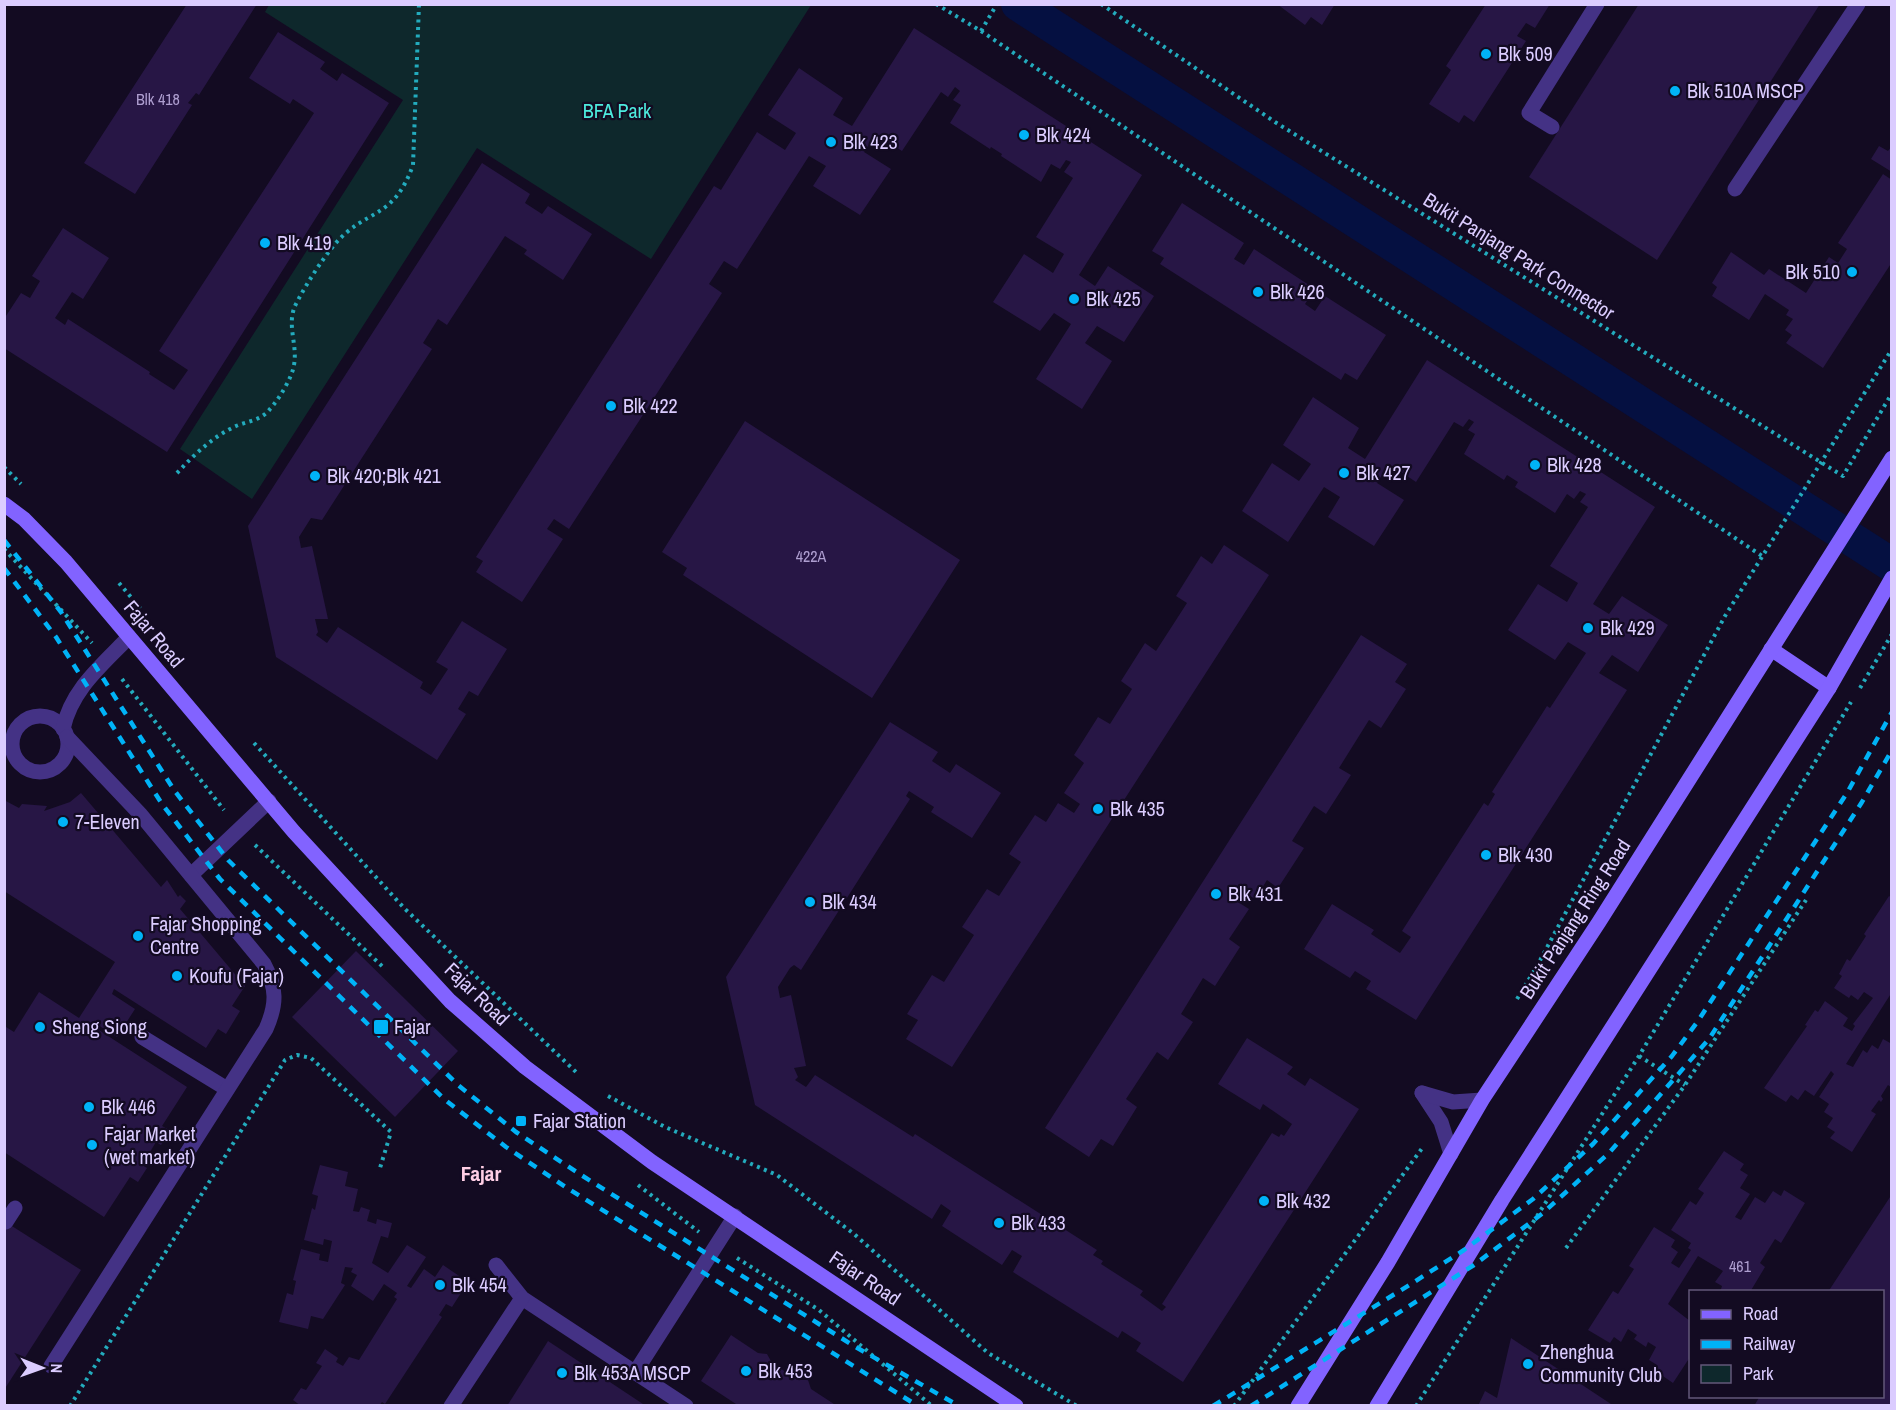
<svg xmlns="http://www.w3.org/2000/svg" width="1896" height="1410" viewBox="0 0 1896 1410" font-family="'Archivo Narrow',sans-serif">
<rect width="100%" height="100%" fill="#130b22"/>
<path fill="#0e282c" d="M269,5v-1l542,1 -160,254 -174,-111 -225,351 -72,-50 223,-349 -138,-88z"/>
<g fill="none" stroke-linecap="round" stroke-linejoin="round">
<path stroke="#051041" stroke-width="34" d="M1018,4l874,561"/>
</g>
<g fill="#271645">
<path d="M187,4h70l-58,91 -3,-2 -8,10 4,2 -57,89 -51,-31z"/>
<path d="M1277,4h58l-13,21 -11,-8 -6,8z"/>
<path d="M1486,4h64l-15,24 -9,-5 -9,13 9,5 -52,81 -10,-7 -5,8 -30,-19 22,-34 -5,-4z"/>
<path d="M1639,4h181l-163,256 -128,-83z"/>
<path d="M914,28l228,147 -63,100 16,11 13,-20 46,30 -30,46 -27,-16 -12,17 27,18 -30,48 -46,-30 35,-55 -17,-11 -14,18 -47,-29 31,-48 29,19 11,-19 -28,-17 37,-59 -9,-6 7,-10 -5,-2 -6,9 -9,-5 -10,18 -40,-26 1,-2 -11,-7 -1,2 -40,-26 11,-18 -8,-5 7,-9 -5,-4 -7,10 -7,-5 -39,59 -26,-17 -12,18 27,17 -31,46 -47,-29 13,-20 -17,-10 -72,113 -13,-8 -15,23 13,9 -153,236 -15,-10 -7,10 16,10 -41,63 -46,-30 7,-11 -7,-4 238,-371 7,4 36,-58 28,18 11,-17 -28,-18 31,-47 44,30 -10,17 19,11z"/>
<path d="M278,32l47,30 -5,7 17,12 5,-8 47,30 -222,349 -163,-104v-29l17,-26 9,5 10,-17 -8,-5 31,-48 46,30 -26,41 -11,-7 -17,26 10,7 3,-6 82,53 -1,2 25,16 14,-20 -29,-19 155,-238 -21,-14 -3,5 -41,-26z"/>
<path d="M1879,146l9,5 4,-5v26l-21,-13z"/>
<path d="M482,163l48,31 -5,9 17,11 6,-8 44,28 -29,46 -39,-26 3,-4 -22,-14 -58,89 -9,-6 -15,24 9,6 -110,171 -11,-2 -12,19 2,11 11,-2 16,73h-13l3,13 -2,3 11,8 11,-16 85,55 -3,6 11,7 17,-26 -12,-7 26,-41 45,28 -29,47 -9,-5 -11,18 8,5 -29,46 -161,-103 -28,-131z"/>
<path d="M1883,174l9,6v82l-69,106 -37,-25 6,-8 -7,-5 8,-11 -7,-4 3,-5 -24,-16 -16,26 -37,-24 5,-9 -5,-4 19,-31 33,23 5,-6 37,24 23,-36 9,6 9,-14 -9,-6z"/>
<path d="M1182,203l62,40 -10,16 10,6 10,-16 61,40 -10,15 10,7 10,-15 61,39 -29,45 -12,-7 -4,7 -181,-116 4,-6 -12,-7z"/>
<path d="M1427,360l228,147 -62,97 16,10 13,-18 46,29 -30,47 -26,-17 -13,18 28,17 -211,330 -50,-31 5,-8 -16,-10 -5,7 -46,-29 28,-45 42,26 -3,4 29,19 11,-16 -9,-6 82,-128 4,3 7,-12 -3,-2 55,-86 3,2 36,-55 -18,-11 -13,18 -47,-30 30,-46 29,18 11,-19 -28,-17 38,-59 -8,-5 6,-8 -6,-3 -6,8 -7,-5 -12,19 -40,-26 3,-5 -11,-7 -3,5 -40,-26 11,-20 -7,-4 6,-8 -5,-3 -6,8 -9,-5 -38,60 -27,-18 -12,19 27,17 -30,46 -46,-29 12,-20 -16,-10 -36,55 -46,-31 30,-48 27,18 12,-17 -28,-19 30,-48 46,31 -11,20 17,11z"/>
<path d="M745,421l215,139 -88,138 -189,-123 4,-7 -25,-16z"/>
<path d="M1224,545l45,30 -317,492 -46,-28 12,-19 -11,-6 25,-39 12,7 30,-47 -12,-8 25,-38 12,7 22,-34 -12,-8 26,-39 11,7 12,-19 16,10 6,-9 -16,-11 20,-30 -10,-8 24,-38 12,7 22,-35 -11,-8 24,-38 11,8 31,-48 -11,-7 25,-40 11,8z"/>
<path d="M1361,635l46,29 -12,18 11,7 -25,39 -12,-8 -30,48 12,7 -25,39 -12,-8 -22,35 12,7 -26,40 -11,-8 -12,19 -15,-10 -7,10 16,10 -20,30 11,8 -25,39 -12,-8 -22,36 12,8 -25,38 -11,-8 -31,47 11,8 -24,39 -12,-7 -12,18 -44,-29z"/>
<path d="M890,722l48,30 -6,9 18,12 6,-9 45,29 -29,45 -41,-26 3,-5 -25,-16 -3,5 4,3 -109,171 -7,-5 -4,3 -12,19 2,11 11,-3 15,71 -12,2 4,9 -3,3 11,7 9,-12 98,62 2,-3 182,116 -4,5 10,6 -2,3 42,27 -3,4 22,16 4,-4 -4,-3 110,-171 7,4 2,-3 3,2 8,-12 -29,-20 -3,6 -42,-26 29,-46 46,29 -6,7 18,12 5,-8 49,31 -176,273 -47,-31 5,-8 -19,-12 -4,7 -105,-66 9,-16 -10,-6 -10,15 -60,-39 9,-15 -10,-7 -9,15 -177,-114 -29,-128z"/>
<path d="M81,793l80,94 6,-7 11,17 2,-2 6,6 -6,8 65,77 -13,20 8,5 -14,23 -8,-5 -12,19 -92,-59 -2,5 23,15 -18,28 -24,-15 -2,3 96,62 -25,39 9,5 -10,14 -5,-3 -14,23 5,3 -9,14 -8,-5 -26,40 -100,-65v-122l2,-3 8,5 25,-40 40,26 36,-56 -111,-71v-91l15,8 3,-4 25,2 -3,5 26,-9z"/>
<path d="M1889,896l3,2v94l-46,72 7,3 10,-17 4,3 5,-8 6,4 5,-10 9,5v44l-4,-3 -7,11 2,3 -2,3 -2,-2 -8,11 5,3 -24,38 -22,-14 5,-6 -8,-5 6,-9 -9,-6 5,-8 -10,-7 15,-23 -3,-3 -17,25 -9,-6 -7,10 -7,-5 -5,7 -22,-14 43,-62 -2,-1 10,-15 3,2 7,-11 23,17 -5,8 9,5 3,-5 -2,-2 20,-26 -9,-6 -6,8 -7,-5 -2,3 -15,-10 8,-12 -3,-2 8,-15 3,2 16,-25 -2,-2z"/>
<path d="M356,951l102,100 -63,66 -103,-100z"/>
<path d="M1724,1151l20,13 -4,6 8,5 -8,13 10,6 -15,23 6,3 14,-23 10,6 8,-12 8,5 3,-6 21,13 -24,40 -6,-4 -15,24 5,4 -15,25h-30l2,-6 -7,-4 8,-11 -25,-15 -30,48 22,17v36l-17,26 -19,-13 3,-5 -8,-5 7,-13 -8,-5 -2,5 -12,-8 3,-4 -9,-6 -7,13 -7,-5 -4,6 -22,-13 25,-39 5,3 16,-25 -5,-3 25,-39 21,13 -4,7 7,5 -7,11 8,5 12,-18 -3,-2 3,-5 -20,-13 19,-29 6,4 8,-12 -6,-4z"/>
<path d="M320,1165l28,7 -3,14 13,3 -5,22 6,1 2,-5 9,3 -3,11 9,3 1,-5 15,4 -4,15 -7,-2 -9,27 16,10 19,-28 19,12 -19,29 4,2 13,-19 11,8 8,-12 25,17 -16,25 -6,-3 -7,11 3,2 -57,87 -3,-2 -3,4h-78l-8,-6 8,-12 5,2 16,-24 -6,-3 9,-14 13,9 -2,4 7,4 6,-9 10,3 38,-61 -3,-2 3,-4 -13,-9 -11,17 -22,-15 6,-11 -6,-3 2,-4 -8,-1 -4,16 4,2 -22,34 -12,-3 -3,13 -29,-7 8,-29 6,2 3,-14 -3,-1 8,-31 19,5 -1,6 9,2 4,-21 -8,-2 -1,6 -19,-5 8,-32 3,2 3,-14 -6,-2z"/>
<path d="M1892,1194v212h-138l6,-10h122v-104h-54z"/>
<path d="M4,1221l77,49 -77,120z"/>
<path d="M731,1335l27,18 9,1 5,9 26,17h10l3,9 26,17h-98l-38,-25z"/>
<path d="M1511,1338l103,68h-136l7,-15 12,7z"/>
<path d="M548,1341l98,65h-139z"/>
</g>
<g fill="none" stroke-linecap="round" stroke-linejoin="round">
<g stroke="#23abbd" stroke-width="4" stroke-dasharray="3 4.5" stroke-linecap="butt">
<path d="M936,4l45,27 781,525"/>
<path d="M1101,4l174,118 568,354 49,-83"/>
<path d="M981,31l16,-27"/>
<path d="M4,467l17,17"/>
<path d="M177,473c17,-18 34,-35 57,-46 12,-6 27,-6 36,-18 9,-10 22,-31 24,-44 4,-22 -9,-42 3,-63 10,-19 24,-41 38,-58 31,-36 58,-23 78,-79l6,-161"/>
<path d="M4,549l88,94"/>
<path d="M119,583l22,26"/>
<path d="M122,679l102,131"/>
<path d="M1860,688l32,-54"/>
<path d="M254,743l150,165 172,164"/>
<path d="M255,845l129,123"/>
<path d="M1517,999l20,-33 188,-350 167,-267"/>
<path d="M1639,1056l46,29"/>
<path d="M608,1096l57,31 112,48 77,59 134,119 89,53"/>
<path d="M638,1185l61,47"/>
<path d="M1566,1248l119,-163 121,-185"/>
<path d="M737,1258l82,52 113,96"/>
<path d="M70,1406l215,-346 12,-5 14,3 80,74 -11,36"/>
<path d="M1234,1406l189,-259"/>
<path d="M1416,1406l223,-350 212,-354"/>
</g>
<g stroke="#443285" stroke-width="15">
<path d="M1552,127l-23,-14 68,-109"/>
<path d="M1735,189l123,-185"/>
<circle cx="40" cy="744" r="28"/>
<path d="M63,729c8,-39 39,-64 66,-92"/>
<path d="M191,875l78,-74"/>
<path d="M142,1037l85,52"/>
<path d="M1422,1093l19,29 10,32"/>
<path d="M1422,1093l31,9 29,-2"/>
<path d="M6,1222l9,-14"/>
<path d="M496,1265l26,33 164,108"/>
<path d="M51,1366l215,-337c11,-25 11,-41 -2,-65l-123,-149 -74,-78"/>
<path d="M636,1371l99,-155"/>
<path d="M451,1406l71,-108"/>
</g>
<g stroke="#8263ff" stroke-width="15">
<path d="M4,504l20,15 42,43 228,270 156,169 75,66 127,95 364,244"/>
<path d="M1771,649l58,39"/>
<path d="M1298,1406l90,-144 94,-162 117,-178 293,-464"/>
<path d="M1377,1406l125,-206 327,-512 63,-110"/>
</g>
<g stroke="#00b3f7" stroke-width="4.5" stroke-dasharray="9 8" stroke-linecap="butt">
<path d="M4,540l57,72 113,178 54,70 230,225 58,47 62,41 276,173 105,60"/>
<path d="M4,568l52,69 106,167 58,75 224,220 62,48 61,41 351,218"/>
<path d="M1213,1406l198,-122 53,-34 69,-51 60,-55 79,-88 26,-35 149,-228 45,-81"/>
<path d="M1251,1406l223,-141 69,-52 66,-60 100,-114 153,-237 30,-52"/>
</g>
</g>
<g fill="#00b3f7" stroke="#130b22" stroke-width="2">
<circle cx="1486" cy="54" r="6"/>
<circle cx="1675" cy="91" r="6"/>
<circle cx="1024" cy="135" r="6"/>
<circle cx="831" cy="142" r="6"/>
<circle cx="265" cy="243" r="6"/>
<circle cx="1852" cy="272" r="6"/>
<circle cx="1258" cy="292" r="6"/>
<circle cx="1074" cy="299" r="6"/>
<circle cx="611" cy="406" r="6"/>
<circle cx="1535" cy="465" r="6"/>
<circle cx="1344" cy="473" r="6"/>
<circle cx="315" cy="476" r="6"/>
<circle cx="1588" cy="628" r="6"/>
<circle cx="1098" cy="809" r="6"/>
<circle cx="63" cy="822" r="6"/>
<circle cx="1486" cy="855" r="6"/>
<circle cx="1216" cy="894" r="6"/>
<circle cx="810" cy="902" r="6"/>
<circle cx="138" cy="936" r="6"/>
<circle cx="177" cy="976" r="6"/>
<circle cx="40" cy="1027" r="6"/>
<rect x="373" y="1019" width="16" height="16" rx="3"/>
<circle cx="89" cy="1107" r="6"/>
<rect x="515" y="1115" width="12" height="12" rx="3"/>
<circle cx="92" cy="1145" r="6"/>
<circle cx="1264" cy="1201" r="6"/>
<circle cx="999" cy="1223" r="6"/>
<circle cx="440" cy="1285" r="6"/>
<circle cx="1528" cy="1364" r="6"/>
<circle cx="746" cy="1371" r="6"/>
<circle cx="562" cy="1373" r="6"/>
</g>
<g text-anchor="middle" stroke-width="4.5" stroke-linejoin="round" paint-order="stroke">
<g font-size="16" fill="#ae9ed0">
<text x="158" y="105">Blk 418</text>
<text x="811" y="562">422A</text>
<text x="1740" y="1272">461</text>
</g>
<g font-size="20" fill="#dbccff" stroke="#130b22" text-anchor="start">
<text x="1498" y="61">Blk 509</text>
<text x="1687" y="98">Blk 510A MSCP</text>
<text x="1036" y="142">Blk 424</text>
<text x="843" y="149">Blk 423</text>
<text x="277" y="250">Blk 419</text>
<text x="1840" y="279" text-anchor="end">Blk 510</text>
<text x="1270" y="299">Blk 426</text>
<text x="1086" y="306">Blk 425</text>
<text x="623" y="413">Blk 422</text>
<text x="1547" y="472">Blk 428</text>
<text x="1356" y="480">Blk 427</text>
<text x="327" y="483">Blk 420;Blk 421</text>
<text x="1600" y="635">Blk 429</text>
<text x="1110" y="816">Blk 435</text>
<text x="75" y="829">7-Eleven</text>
<text x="1498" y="862">Blk 430</text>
<text x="1228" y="901">Blk 431</text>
<text x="822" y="909">Blk 434</text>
<text x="150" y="931">Fajar Shopping<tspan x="150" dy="23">Centre</tspan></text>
<text x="189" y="983">Koufu (Fajar)</text>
<text x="52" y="1034">Sheng Siong</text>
<text x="394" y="1034">Fajar</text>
<text x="101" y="1114">Blk 446</text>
<text x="533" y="1128">Fajar Station</text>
<text x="104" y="1141">Fajar Market<tspan x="104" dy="23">(wet market)</tspan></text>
<text x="1276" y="1208">Blk 432</text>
<text x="1011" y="1230">Blk 433</text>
<text x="452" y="1292">Blk 454</text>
<text x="1540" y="1359">Zhenghua<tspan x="1540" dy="23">Community Club</tspan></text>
<text x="758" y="1378">Blk 453</text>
<text x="574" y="1380">Blk 453A MSCP</text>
</g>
<g font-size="20" fill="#4deade" stroke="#130b22">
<text x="617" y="118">BFA Park</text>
</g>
<g font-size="20" fill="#dbccff" stroke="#130b22">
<text transform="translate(1519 256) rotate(32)" y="7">Bukit Panjang Park Connector</text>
<text transform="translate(154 634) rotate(50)" y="7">Fajar Road</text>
<text transform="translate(1575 919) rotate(-57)" y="7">Bukit Panjang Ring Road</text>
<text transform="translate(477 994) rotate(44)" y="7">Fajar Road</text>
<text transform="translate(865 1278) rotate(34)" y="7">Fajar Road</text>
</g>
<g font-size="21" font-weight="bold" fill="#ffcee5" stroke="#130b22">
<text x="481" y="1181">Fajar</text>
</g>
</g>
<rect width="1896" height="1410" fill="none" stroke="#dbccff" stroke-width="12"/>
<rect x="1689" y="1290" width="195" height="108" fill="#130b22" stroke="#63587a" stroke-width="1.5"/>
<rect x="1701" y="1310" width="30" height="9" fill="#8263ff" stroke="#63587a" stroke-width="1.5"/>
<text x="1743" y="1320" font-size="18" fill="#dbccff">Road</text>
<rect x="1701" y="1340" width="30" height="9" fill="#00b3f7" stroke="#63587a" stroke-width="1.5"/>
<text x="1743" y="1350" font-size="18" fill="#dbccff">Railway</text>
<rect x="1701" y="1365" width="30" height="18" fill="#0e282c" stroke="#63587a" stroke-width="1.5"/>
<text x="1743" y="1380" font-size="18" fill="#dbccff">Park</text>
<g transform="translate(42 1368) rotate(91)" stroke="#130b22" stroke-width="4.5" paint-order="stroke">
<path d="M0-4.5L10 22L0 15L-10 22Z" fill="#dbccff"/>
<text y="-9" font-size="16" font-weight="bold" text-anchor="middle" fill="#dbccff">N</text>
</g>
</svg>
